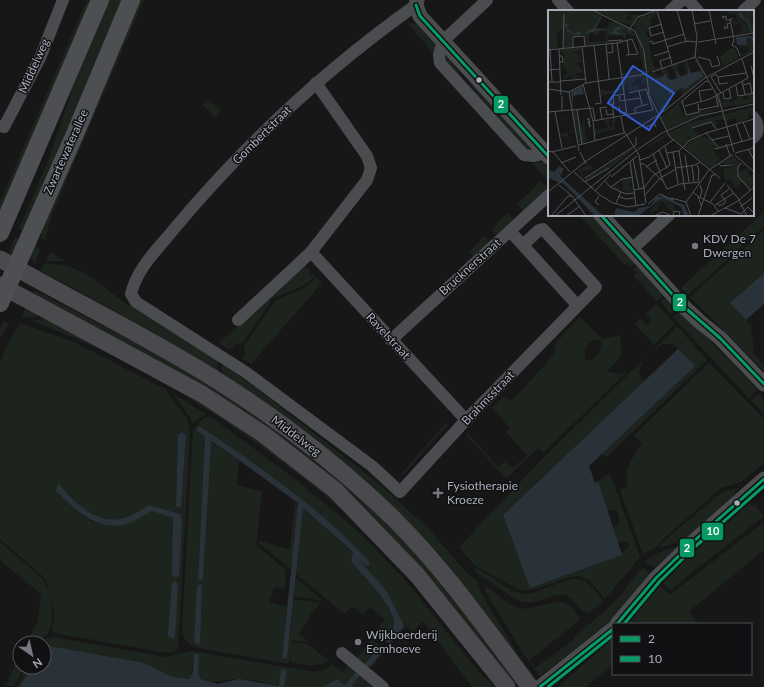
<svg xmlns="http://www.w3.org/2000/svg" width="764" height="687" viewBox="0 0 764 687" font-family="Lato,sans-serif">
<rect width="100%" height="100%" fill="#171717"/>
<g fill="#1d241e" fill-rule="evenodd">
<path d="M87,0h8l-95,212v-10z"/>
<path d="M107,0h17l-99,231 -6,-2 31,-73 34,-101z"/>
<path d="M137,0h7l-92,214 -7,26 -4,-2 2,-4 -4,-2z"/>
<path d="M407,23l11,1 19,18 -1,8 -3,3z"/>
<path d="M449,56l13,22 -15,-17 -3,1v-5z"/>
<path d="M466,80l20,17 45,50 -4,4z"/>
<path d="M208,99l13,12 -6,6 -13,-12z"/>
<path d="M545,161l4,5v15l-17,-18z"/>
<path d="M541,181l8,9 -25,21 -7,-7z"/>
<path d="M764,212v14l-76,69 -7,-7 2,-2z"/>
<path d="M507,213l7,7 -18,15 -5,-5z"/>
<path d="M579,215l16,2 40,46 -4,4 -4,-4 -2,2z"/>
<path d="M764,230v43l-34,30 21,23 3,28 10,10v7l-74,-74z"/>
<path d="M485,236l5,7 -17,13 -4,-4z"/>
<path d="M15,237l6,2 -8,15 -2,1 -2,-2z"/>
<path d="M32,244l5,2 3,4 -6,15 -4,-11z"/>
<path d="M50,252l13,8 1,1h-18z"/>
<path d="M44,264c37,-3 58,24 86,42 29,18 59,36 88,54l1,13 -60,-32 -40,-28 -78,-42z"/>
<path d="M303,264l8,7 -3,3 2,2 3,-2 2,2 -12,10 -31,13 -2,-3z"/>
<path d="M638,265l27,30 -8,6 -23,-25 2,-3 -3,-4z"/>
<path d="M316,277l6,6 -71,81 -9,-6 3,-4 -1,-8 31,-45 31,-14z"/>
<path d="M34,290l160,83 114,79 85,73 133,162h-7l-4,-3 -68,-85 -93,-99 -322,-205z"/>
<path d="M666,296l12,12 -7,6 -11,-12z"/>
<path d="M268,298l2,5 -27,40 -8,1 -5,6 -11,-7z"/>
<path d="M657,304l18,20 -21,21 -19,-21 5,-5 7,6 4,-5 -5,-6z"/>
<path d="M26,306l14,10 -18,2z"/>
<path d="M680,310l77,79 -8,9 -76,-81z"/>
<path d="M580,317l22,22 18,-4c3,22 3,21 -13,36l11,3 9,-2 -83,80 -4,-3h-3l-31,29 -40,-43 1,-2 31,34 8,-5 7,6 14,-13 -21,-23 4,-4 -18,-20 11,-11 8,3 4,-2 40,-45v-4l-2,-3zM596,339l5,1c2,9 -5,21 -15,21l-2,-10 5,-8z"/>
<path d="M42,319l8,2 161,85 121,88 87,95c-26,-27 -51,-55 -79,-80 -20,-19 -44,-36 -66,-53 -74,-55 -156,-105 -244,-135z"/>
<path d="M3,321l6,2 -9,15v-10z"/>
<path d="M20,323l56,20 89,46 22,29 3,13 -12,216 -4,5 -6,1 -114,-20 -2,-4 3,-13 -9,-37 -46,-40v-176l7,-18zM182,432l4,3 -5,73 -5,-1 2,-72zM58,484c16,18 39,42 66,34 9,-3 17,-8 25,-13l31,9 2,6 -2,21 -6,-1 -1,-22 -21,-7c-46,26 -62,15 -96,-20z"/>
<path d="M677,326l30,34 -101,98 -4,-5 92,-87 -21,-22h-10l-10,6z"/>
<path d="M645,358c-4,8 -10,16 -1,23l-141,134 27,73 91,-33v-2l7,-5 1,-4 -4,-3 -7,2 -5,-15 6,-4v-7l-3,-7 -9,1 -9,-30 12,-8 30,84 -35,42 -15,-18 -11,-5 -9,1 -37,13h-14l-44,-24 -16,-19 85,-90z"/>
<path d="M709,363l55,56v44l-23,19 -20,6 -59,52 -4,6 -15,8 -23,-64 7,-3c-3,-20 5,-28 15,-43l-8,-9z"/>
<path d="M223,364l41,30 119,93 26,24 20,18 36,42 12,10 4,12 38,63 14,19h-3l-61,-80 -236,-211 -1,-4 -9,-6 -2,-6z"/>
<path d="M172,393l34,21 -13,9 -7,-11z"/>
<path d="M758,394l6,6v14l-13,-14z"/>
<path d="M210,416l89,66 61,51 47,49 71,89 17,16h-23l-49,-66 -10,11 -7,-6 -16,19 -15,-12 10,-14 -15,-12 -7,8 -11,-9 -7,8 -49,-40 7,-66 50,45 -1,2c11,14 42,52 41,69 0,6 -4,10 -7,14l18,-13 -18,-35 -29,-31 1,-1 8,7 4,-3c-49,-54 -113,-91 -174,-132l9,7 -7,142 5,-1 7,-137 29,18 -2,26 25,7 -6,53 30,25 -1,19 -11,-2 -5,15 18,5 -5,51h5l7,-59 27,4 -13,14 2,2 -11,14 10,10 -17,-3v2l16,2 21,17c-13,7 -24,4 -38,1l-1,-6 -1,8 -90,-16c-10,-3 -16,-8 -17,-18l11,-200 9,-11z"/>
<path d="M447,422v4l-42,47 -4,1z"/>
<path d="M740,487l-6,5 1,2 -3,3 2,3 -49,40 -26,8 4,-6 59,-50z"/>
<path d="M750,503l2,3 2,-2 10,12 -94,74 -9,-10z"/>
<path d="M295,504l3,2 -7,63 -32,-26 1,-2 30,9z"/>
<path d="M764,522v28l-75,61 9,13h-71l31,-41 12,12z"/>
<path d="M0,542l41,35c10,10 15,42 8,55 -3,4 -8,7 -12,11l-8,-5 9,-17 3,-27 -41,-34z"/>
<path d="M678,546l-23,22 -10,-7 15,-9z"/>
<path d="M476,568c16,7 31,24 49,26 7,0 12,-2 18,-5 31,-11 39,-19 60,12l-15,13c-10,-3 -12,-16 -24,-19 -10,-2 -20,5 -30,7 -17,3 -25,-8 -38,-16 -6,-5 -12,-8 -18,-12l-4,-4z"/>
<path d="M644,568l6,6 -40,49 -70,53 -15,-20 -40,-65v-5c12,6 20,18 34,22 19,4 41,-17 55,2 3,4 5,6 5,11l-50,39 6,8 40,-29 -1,-2 40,-34 26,-33z"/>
<path d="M296,578l27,23 -29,-5z"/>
<path d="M53,637l112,20 26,-6 122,21 11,-2 9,-6 10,8 6,-8 31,23h-27l-1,-2 8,-10 -4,-3 -11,13 -8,-6 -14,8h-39l3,-17 -6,-1 -1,17c-13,-2 -28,-7 -40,-7 -11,0 -39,8 -42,-6 -1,-5 0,-13 1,-19h-5l-3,24 -2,1 -19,-3 -25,-13 -101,-18v-2h-5l6,-4z"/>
<path d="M613,638v26l-27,23h-28z"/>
<path d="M372,639l13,12 -14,16 -7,2 -10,-8zM378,648h3l2,3 -12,15 -5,1 -1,-3z"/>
<path d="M20,655v12h4l-10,20 -9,-3 1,-2 2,1 2,-3 -2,-1z"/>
<path d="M27,667h4l-11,20h-3z"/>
</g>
<g fill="#2a3239">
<path d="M764,273v31l-18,16 -16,-17z"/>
<path d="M678,349l17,17 -106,100 6,17 3,-2 24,74 -92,33 -27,-73z"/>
<path d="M199,426c60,40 121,82 170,135l1,3 -3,2 -10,-8 29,32 18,35 -1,3 -13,15 -4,-1v-4c2,-3 5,-7 7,-10 6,-19 -31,-53 -42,-67l2,-9 -50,-44 -16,151 -5,-1 16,-155 -70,-51 -17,-11 -8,138 -5,1 7,-143 -9,-7z"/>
<path d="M182,432l4,3 -5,73 -5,-1 2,-72z"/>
<path d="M58,483c16,19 39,43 66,35 9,-3 17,-8 25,-13l31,9 2,6 -3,56 -3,1 -4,-1 1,-58 -21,-7c-8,4 -15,9 -23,12 -30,11 -54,-13 -73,-32z"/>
<path d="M175,581l3,3 -3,52 -2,2 -5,-2 4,-53z"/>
<path d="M200,584l2,2 -2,58 -6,-1 3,-57z"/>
<path d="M44,645l101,18 25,13 19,3 4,-7 1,-18h5l-1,19 3,6 17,5 21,-5 40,7 2,-17 6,1 -3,17h-264l11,-20h13z"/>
<path d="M378,648h4l1,3 -12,15 -5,1 -1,-3z"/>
<path d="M356,672l4,3 -8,10 1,2h-30l14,-8 8,6z"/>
</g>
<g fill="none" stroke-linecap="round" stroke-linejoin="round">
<g stroke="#4b4c50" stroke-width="12">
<path d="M487,0l-44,41 -4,14 1,8 84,92 10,1 12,-3"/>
<path d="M558,0l10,11"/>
<path d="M688,0l10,11"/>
<path d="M416,5c-90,64 -171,139 -242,224 -16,20 -37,39 -43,65l5,8 111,71 125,93 28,26 66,-72 130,-133 -53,-58 -4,1 -16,15"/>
<path d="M670,11l12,-11"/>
<path d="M743,11l12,-11"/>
<path d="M753,117c6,7 7,15 0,21"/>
<path d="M0,126l4,1 36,-69 23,-58"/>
<path d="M510,231l67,74"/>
<path d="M631,250l38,-35"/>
<path d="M311,252l155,168"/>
<path d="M238,320l73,-68 56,-72 4,-12 -4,-12 -51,-73"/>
<path d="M391,340l158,-145"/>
<path d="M342,653l41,34"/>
</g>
<g stroke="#4b4c50" stroke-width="15">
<path d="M417,0l-1,5 4,11 129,141"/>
<path d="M601,215l81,90 18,17 20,16 44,46"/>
<path d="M617,624l39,-46 38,-37 70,-62"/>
<path d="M540,687l73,-58"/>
</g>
<g stroke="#4a4a4e" stroke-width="17">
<path d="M0,259c72,41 148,78 218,122 63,40 124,87 177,139 51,51 92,110 135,167"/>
<path d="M0,285l202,109 61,40 72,56 82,85 90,112"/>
</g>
<g stroke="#4d4f52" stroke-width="18">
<path d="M0,233l100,-233"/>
<path d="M0,303l75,-169 56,-134"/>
</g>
<defs>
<g id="bus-1">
<path d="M416,5l4,11 129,141"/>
<path d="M601,215l81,90 38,33 44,46"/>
<path d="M617,624l39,-46 38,-37 70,-62"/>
<path d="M540,687l73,-58"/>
</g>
<g id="bus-2">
<path d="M624,624l36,-43 37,-36 67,-59"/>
<path d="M548,687l65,-52"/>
</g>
</defs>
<use href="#bus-1" stroke="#111113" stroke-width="6"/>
<use href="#bus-2" stroke="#111113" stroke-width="6"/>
<use href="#bus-1" stroke="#069b64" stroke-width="3"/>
<use href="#bus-2" stroke="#069b64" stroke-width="3"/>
</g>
<g fill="#a8adb8" stroke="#111113" stroke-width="1.5">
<circle cx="479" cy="80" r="3.5"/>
<circle cx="737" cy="503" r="3.5"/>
</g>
<g fill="#757880" stroke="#111113" stroke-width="1.5">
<circle cx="695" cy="246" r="4"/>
<path d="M436 487h4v4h4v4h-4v4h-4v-4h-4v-4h4z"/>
<circle cx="358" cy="642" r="4"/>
</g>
<g text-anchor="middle" stroke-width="3" stroke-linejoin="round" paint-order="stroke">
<g font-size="12" fill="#a8adb8" stroke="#111113">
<text transform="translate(34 66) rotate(-66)" y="4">Middelweg</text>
<text transform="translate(262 135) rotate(-45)" y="4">Gombertstraat</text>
<text transform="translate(66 152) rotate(-66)" y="4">Zwartewaterallee</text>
<text transform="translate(470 267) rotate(-42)" y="4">Brucknerstraat</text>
<text transform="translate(388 336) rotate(47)" y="4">Ravelstraat</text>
<text transform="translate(488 398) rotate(-46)" y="4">Brahmsstraat</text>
<text transform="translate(296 436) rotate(37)" y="4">Middelweg</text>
</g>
<g font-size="12" fill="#a8adb8" stroke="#111113" text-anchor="start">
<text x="703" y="243">KDV De 7<tspan x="703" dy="14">Dwergen</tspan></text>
<text x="447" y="490">Fysiotherapie<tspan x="447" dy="14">Kroeze</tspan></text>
<text x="366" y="639">Wijkboerderij<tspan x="366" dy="14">Eemhoeve</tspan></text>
</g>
</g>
<g transform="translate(548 10)">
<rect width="206" height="206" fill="#171717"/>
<path d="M0,0h43l22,13 3,-3 -23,-10h34l3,6 -5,2 4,2 3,-2 -3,-8 4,5h9l-5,3 -6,7 -14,-4 12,5 -12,-4 14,6 5,7 4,6 -2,-5 -6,-7 7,8 -6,-12 7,-8 17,-6 1,5 -3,-3v5l-5,-4 3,4 -4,2 5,-1 -4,1 2,7 -6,4 1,6h3l-1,7 4,18h2l-2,1 1,5 7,-1 -9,4 -4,4 7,-4v10l15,13 12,-6 3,1 17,-13 -1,-5 -9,2h-2l-2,-6v7l-8,3 -4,-8 2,8v1l-7,3 -4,-3 -1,-5 -3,4h-7l-1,-1 8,-1 -2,-5 3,-2 4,4 2,8 6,-1 -2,-10 -4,-4 9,-2 -2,5 3,8 7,-2 -4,-13 6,-2 -2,2 5,12 8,-3 -6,-11h-4l4,-1 6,9 5,10 -23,19 -1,-6 -11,5v10l7,-5 -16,13 -13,-24 10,24 -8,-15 -4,-18 2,14 9,21 -2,2 -27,17 28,-19 -7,-16 -4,-17 -1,2 -7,2h2l1,4 -2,-3v3l-8,2 -2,-2v-4l13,-2 1,-5 -7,-1v5h-4l2,1 -8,1v14l-3,-21 24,-4 2,9 -3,-17 -1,7 -22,3 -1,-8 2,5 11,-1 2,-3 1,4 6,-1 -1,-14 -12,1 11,-3 -4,-16 -3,-4 -3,1 3,-5 -6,7 3,-4 -5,-1 -1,6 -3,-5 -14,1 -1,-5 1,12 -22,2 -1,-10 -13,2 1,10 -10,1v-19l-6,5 1,14 -10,2v-12l3,-1 -3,1zM55,7l7,4 -2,7h-9l-2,-2zM57,21l1,10 -18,1 2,-10 8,4 1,-4zM179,0h12v6l13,16 -19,2 10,-3 -1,-4 -2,-4 -6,2 -1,-4 5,1 -2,-8h-8zM192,0h14l-3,11 3,2v9l-14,-17zM199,28h6l1,13 -14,6v-2l9,-4v-4h-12l9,-2zM33,37l-1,4 -8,1 6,2 1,5v-5l4,8 -10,1 6,2v4l1,-4 1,4h2l1,6 -1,-3 -10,2 7,2 -1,3h-7l-1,-3 -7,3 -1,-3 4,-2 -1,-6 -3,-1 1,-12 -4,-5v6v-7zM183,38l4,1 3,7 -1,2h2l-19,10 3,-2 -3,-9zM158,70l-25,21 2,-1 1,4 -5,-1 4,13 34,-8 -1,-12 3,-2 3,8 7,-3 1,4 13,-8 1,5h3l3,-6 4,-1v10l-32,4 -55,22 -6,-12 1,-1zM74,74l1,6 -22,6 -1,-7 6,2 15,-3zM206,97v7l-6,1v4l-11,4 -2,-5 -5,1 -3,1 1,6 -5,-7 2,7 -2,-7 -7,1 1,9 -5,-7 -20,6 7,7 -9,4 -1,-4 -2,1 -3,4 4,-3 2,3 -9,6 -13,-11 -29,18 20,-15 29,-15zM24,100h10l-6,1 7,17v-10l8,-2 -7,2 2,24 -7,2zM11,102h3l2,6 6,-1 -7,2 1,7 7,-2 2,8 -5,1v5l1,3h6l-6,1 1,4 -7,2 6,-2 -2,-10 -6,1 -1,-3 12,-3 -1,-6 -12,3 5,-2 -1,-6 -5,1 5,-3 -1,-6zM68,108l-2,8 2,3 -21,5v-9v5l13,-2 -3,-8h4v7h4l-2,-8zM152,126l11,3 5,6 -7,2h8l-4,3 7,10 -9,8 -29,-21zM83,139l2,1 -19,15 -31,18 -3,-2 5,-2 -6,-7 3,-4 -5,4 7,-6 -1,1 7,-2 3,4 -12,2 4,7 29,-16 -19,10 10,-6 -5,-10 6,10zM184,145l12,11 -5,-1 -1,8 9,-5 3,2 -3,3 7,6 -4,10 -8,-6 -7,4 -4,-7h-6l-2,-11 9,-2v-3h-12zM83,168l2,12 -2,-9 -2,3 4,8 -10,-1v-12l-8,6 5,6 -6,-3v-3l8,-6zM114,188l12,7 -1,8 -11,-12 -5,5 1,3 -7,4 -2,-1z" fill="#1d241e" fill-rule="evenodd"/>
<path d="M191,0l8,12 1,-3 -1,-6v-3l2,11 -1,1 6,12v12l-3,-8h-4l-1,7h-9l-1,-8 17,-1 -6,-13 -8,-7zM39,2l13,8 -5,9h12l3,5 7,-8 12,3 2,2 1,2 -7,-5 -9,3 9,4v5l-1,-5 -15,-1 -2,-5 -24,5 -7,1 -9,-4 -4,-9 2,-5 -1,5 5,4 -3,2 9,6 3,-3 5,3 10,-6 6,-8zM140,56l2,7 11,-2 2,5 -18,13 -3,-1 -12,6 -14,-12 -1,-4 8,-1 3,-4 1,5 4,2 7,-2 -2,-9 4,8 8,-3zM34,76l2,8 -11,2v13l-2,-17zM11,156l5,3 -4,7 40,37 6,3h-11l-31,-32 -16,-6v-9l6,3zM115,186l21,9 5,11h-5l-3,-9 -19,-9 -24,18h-24l2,-8 18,4 5,-4 11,-2 7,-9z" fill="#2a3239"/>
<path fill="none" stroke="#515357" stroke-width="1" d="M44,0l43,21 9,20 5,44 21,42 50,41M109,0l15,54M129,0l9,32M144,0l5,27 -2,20 24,42 15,53M161,0l7,34M176,8l-2,-1 4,-1v4h4M185,9h-3l4,21 -2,5 5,3 3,8M114,14l-13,4 2,8 13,-4M146,14l16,-3M177,16l-1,2h4l-1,-4 3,-1M82,18l8,-11 19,-7M79,30l2,15M60,31l14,-1v2M101,32l3,-1 1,3 31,-10M150,32l56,-9M69,33l10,72M58,34l3,35M46,35l7,58 -6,1M34,36l4,37M25,37v-10l11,-1 1,10M119,37l20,-6 9,1M15,38l1,-34M11,39l2,46M0,40l69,-7 15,-4 6,15 -12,1M2,40l2,32M59,43l6,-1 -1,-8M11,46h3l1,6h-3M106,46l15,-5M150,47l12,3 2,7 8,-2 -3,-9M203,56l3,12M114,58l-2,-7 11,-4M0,60l12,-1M104,62l43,-15M170,67l1,7 9,-1M13,71l24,-2M194,71l3,14 9,-2M0,72h13M35,74l10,37 2,19M195,75l7,-2 2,10M188,76l2,10 7,-1M0,79l21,3M91,81l3,14M21,82l17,-9 60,-9M21,82l10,59M175,82l1,7 7,-1 -2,-9M173,83l-10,-16 5,-3 2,3 28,-4M71,85l1,6 21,-3M14,86v15M153,91l-2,-10 13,-2M64,92l2,16M150,94l1,8 -13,3 -4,-14 24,-20 2,1M66,95l-1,-9 11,-2M71,96l1,7 7,-1M137,96l25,-7 38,-21 -6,-19M29,99l5,35M58,99l1,6 7,-1M151,100l19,-4 -2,-9M0,102l45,-4 2,12M7,102l7,36M87,104v-6l13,-4M73,107l3,15M54,109l-2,-11 7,-1M39,110l2,-2 1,9 -2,-6M45,111l60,-11 -7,-21 -17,4M195,112l7,17M188,114l6,17M97,118l9,-5 2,4M144,118l19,-6 5,7M76,121l15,24 7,48M158,123l12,14M164,130l17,-4M178,134l4,12M31,135l45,-12M117,137l5,18M167,139l39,-11M200,139l6,11M111,140l8,18M0,141l5,1 17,20M131,141l6,39M4,142l24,-6M32,142l6,12M125,142l5,32M119,143l12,-2 11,-11 16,-7 48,-14M187,143l19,-5M137,145l4,27M187,145l19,17M85,149l6,30M92,150l9,-3 24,-17M82,152l6,43M13,153l15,-6M193,153l-3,4v9l12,14M93,154h3l19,17 -10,-27M171,154l2,2 11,-1M149,155l2,6 -1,10M144,156l2,16M98,157l11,-7M128,158l19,-3 5,-3M26,162l26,23 13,8 15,4 17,-3M63,167l26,-21M114,167l14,-8M37,168l51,-33v-8M57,171l5,6 16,7 8,-1M115,171l4,8 13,-5 20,-2M37,172l24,-14M11,175l13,11 14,20M179,175l11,13 9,18M63,177l11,-8 11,-2M86,180l10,-2 10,-13 16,-10M47,181l16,-17M0,182l38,-31 77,-49 42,-34 49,-26M145,182l5,4 3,9M97,185l15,-17M51,186l-4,6 4,3M70,186l7,3 10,-1M151,187l14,7 5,7M152,187l2,-6 -2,-6M123,188l15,4 23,-32 24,-16M176,189l-3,-4 8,-6M190,191l16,-14M138,192l5,14M162,192l15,-19M68,193l5,-11M100,194l12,-10 13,6M170,194l1,2 6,-3v-4M167,195l19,-12M192,197l12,-9M177,198l16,6 7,-7 5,5M3,206l17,-20h4M7,206l82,-66 25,-17 38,-17 54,-12M18,206l14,-10M106,206l9,-4 9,4M125,206l1,-5 6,1 -1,4M150,206l14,-41h3M162,206l28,-15"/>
<path fill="#325cd3" fill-opacity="0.15" stroke="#325cd3" stroke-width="2" d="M85,56l41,27 -25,37 -41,-27z"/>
<rect width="206" height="206" fill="none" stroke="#a8adb8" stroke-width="2"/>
</g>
<g stroke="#111113" stroke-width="1.5">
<rect x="493" y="95" width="16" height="19" rx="4" fill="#069b64"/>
<rect x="672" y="293" width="15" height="19" rx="4" fill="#069b64"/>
<rect x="701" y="522" width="23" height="19" rx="4" fill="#069b64"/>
<rect x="679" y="538" width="16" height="20" rx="4" fill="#069b64"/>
</g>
<g font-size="11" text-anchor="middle" font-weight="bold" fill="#fff">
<text x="501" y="108">2</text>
<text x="680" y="306">2</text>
<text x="713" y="535">10</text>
<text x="687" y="552">2</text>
</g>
<rect x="612" y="623" width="140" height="52" fill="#111113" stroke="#4d4f55"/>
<rect x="620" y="636" width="20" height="6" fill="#069b64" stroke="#4d4f55"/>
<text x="648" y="643" font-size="12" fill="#a8adb8">2</text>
<rect x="620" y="656" width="20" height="6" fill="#069b64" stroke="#4d4f55"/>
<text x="648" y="663" font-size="12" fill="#a8adb8">10</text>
<g transform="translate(32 655) rotate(146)"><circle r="19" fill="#111113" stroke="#4d4f55"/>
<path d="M0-3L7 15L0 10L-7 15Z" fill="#757880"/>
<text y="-6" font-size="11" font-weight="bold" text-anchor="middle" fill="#a8adb8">N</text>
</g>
</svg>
